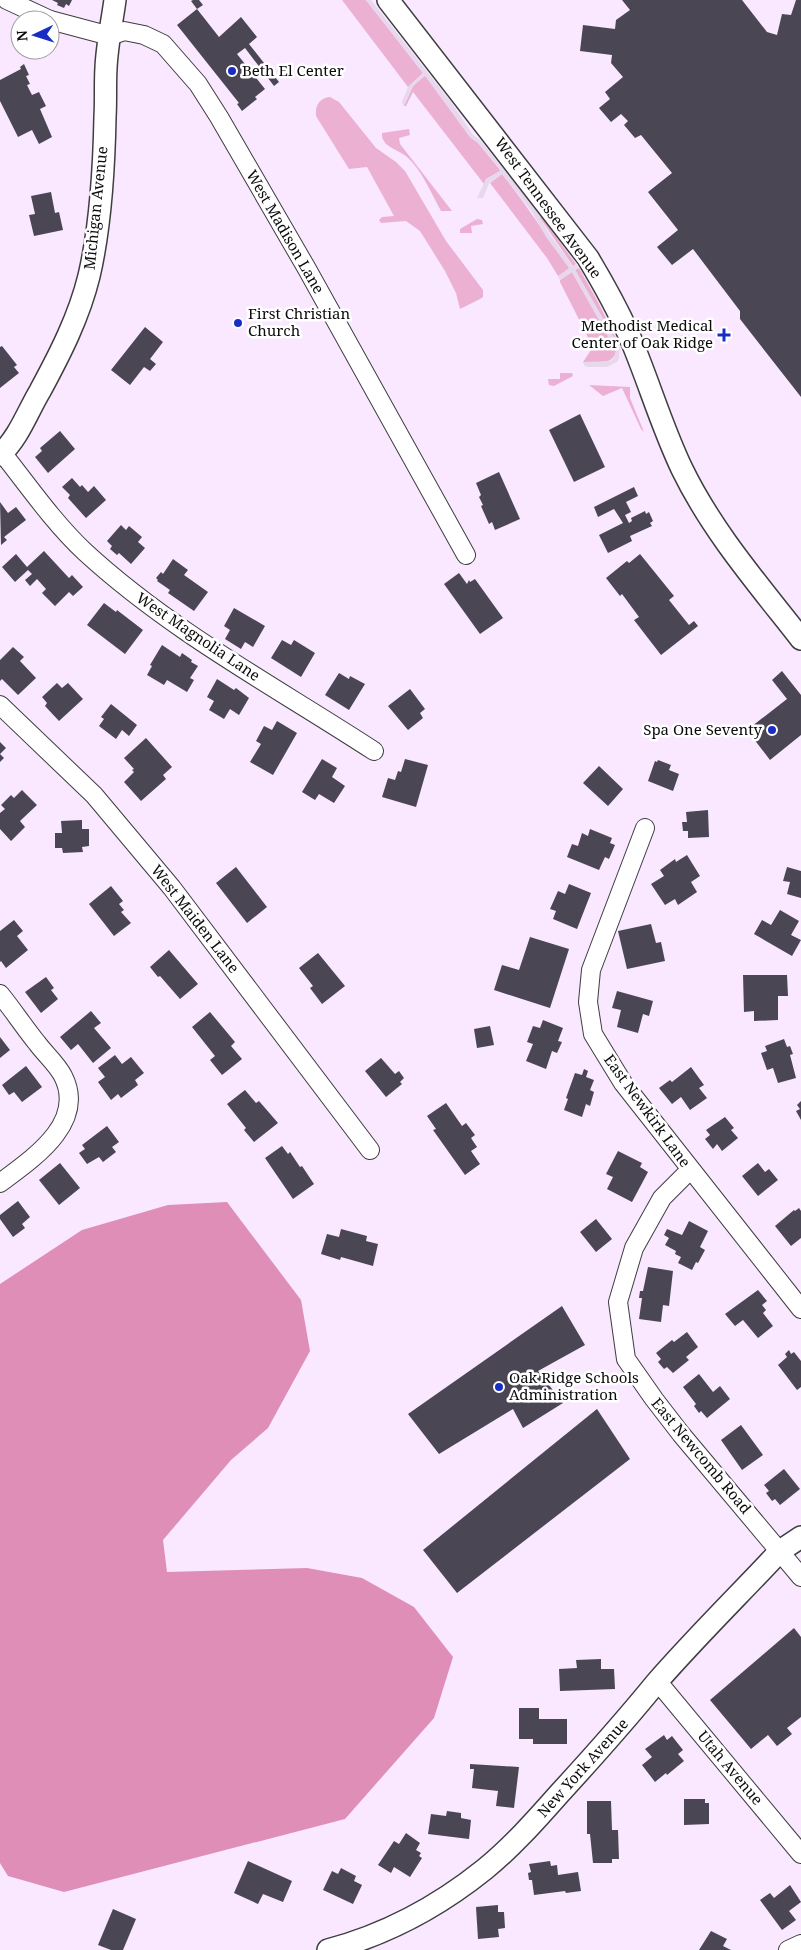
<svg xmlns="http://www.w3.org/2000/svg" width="801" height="1950" viewBox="0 0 801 1950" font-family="'Noto Serif',serif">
<rect width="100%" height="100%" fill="#f9e8ff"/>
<g fill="#ecb0d3">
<path d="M342,0h24l57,73 -15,14z"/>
<path d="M425,75l45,62 8,6 23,28 -15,8 -2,5 -71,-92 -7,14h-2l9,-20z"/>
<path d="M330,97l9,5 37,46 20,14 9,9 41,70 37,49v7l-3,2 -20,10 -4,-16 -11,-22 -25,-40 -14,-10 -25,2 -2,-3 3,-3 12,-1 -27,-49 -18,2 -33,-53c-1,-10 3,-18 14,-19z"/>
<path d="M409,129l1,6 -11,3 1,6 52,67h-11c-10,-18 -19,-41 -34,-54 -9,-8 -26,-10 -25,-24z"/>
<path d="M502,174c24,30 45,63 68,95l-12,7 -11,-18 -57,-75z"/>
<path d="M541,216l35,48 -3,2 -33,-48z"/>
<path d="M477,219l5,1 1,4 -12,2 1,7h-12v-4z"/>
<path d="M579,268l19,34 19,38h-2l-40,-70z"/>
<path d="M572,272l44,78c-1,16 -21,12 -33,12l10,-15 -33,-65v-2z"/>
<path d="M560,373h12l1,3 -19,10 -5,-1 -1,-6h12z"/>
<path d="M589,385l41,2v11l14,34 -3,-3 -19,-41 -19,8z"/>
</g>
<path fill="#de8eb7" d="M227,1202l74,98 9,51 -42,77 -37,32 -68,80 4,32 140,-4 55,10 52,29 39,50 -19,61 -89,101 -281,73 -56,-16 -8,-13v-579l82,-54 86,-25z"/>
<path fill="#e7d8ee" d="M366,0h5l82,105 20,30 7,5 61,76 -1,2 8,14 25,34 3,-2 3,4 -4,2 45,78 -1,10 -2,4 -10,5h-20l-3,-2 -1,-3 27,-1 4,-3 2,-8 -44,-78 -12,8 -1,-1 -1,-3 11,-8 -23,-31 -14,-25 -30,-38 -13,9 -6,15h-6l9,-19 15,-9 -23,-27 -8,-6 -45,-61 -12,10 -9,20 -1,-1 -1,-3 6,-15 15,-14z"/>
<g fill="#4b4654">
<path d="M52,0h20l-3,6 -3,-2 -2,4 -7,-3 1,-2z"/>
<path d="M193,0h6l4,5 -6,4 -6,-8z"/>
<path d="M622,0h120l25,32 10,3 5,-21 9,1 5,-15h5v397l-61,-78v-8l-47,-62 -21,16 -15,-18 21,-17 -30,-38 24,-19 -31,-38 -6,3 -11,-13 4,-4 -7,-7 -10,8 -12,-14 11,-9 -5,-7 18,-15 -12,-14 1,-8 -32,-4 3,-26 32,4 1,-9 14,-10z"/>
<path d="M197,9l22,28 22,-20 16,20 -8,7 30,38 -5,4 -29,-38 -8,6 28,35 -10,8 2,2 -15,12 -5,-7 2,-1 -62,-78z"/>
<path d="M24,64l5,11 -3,1 4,8 -3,1 5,10 7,-3 7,14 -6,3 12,28 -13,7 -7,-14 -14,7 -18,-36v-21l21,-11 -1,-2z"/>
<path d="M51,192l4,21 4,-1 4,18 -29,6 -5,-21 6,-1 -4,-18z"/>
<path d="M145,327l18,15 -13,17 6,5 -6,7 -6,-4 -14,18 -19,-15z"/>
<path d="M2,346l15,19 -3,2 5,6 -19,15v-41z"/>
<path d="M580,414l25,53 -31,15 -25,-52z"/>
<path d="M60,431l15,18 -27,24 -13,-16 7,-6 -2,-3z"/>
<path d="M499,472l21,47 -25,11 -3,-8 -3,2 -8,-18 2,-1 -4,-8 2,-2 -5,-12z"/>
<path d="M72,478l8,9 2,-2 6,7 6,-6 12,14 -20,18 -18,-20 2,-3 -8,-8z"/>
<path d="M634,487l4,9 -12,6 5,10 -6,3 4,8 3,-2 -1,-3 14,-7 1,3 3,-2 4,9 -3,2 2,3 -22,10 2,5 -24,12 -9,-18 24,-12 -9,-14 -16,8 -4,-10z"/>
<path d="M0,502l8,11 8,-6 10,13 -22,17 3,3 -6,5z"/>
<path d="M121,525l5,5 3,-4 13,11 -4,5 7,6 -14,16 -12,-11 -2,2 -7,-6 2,-3 -5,-5z"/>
<path d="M44,551l25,27 3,-3 11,12 -10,9 -4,-4 -14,14 -13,-13 4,-4 -9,-10 -7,7 -5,-6 7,-6 -4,-4 -13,12 -13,-15 14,-13 11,13z"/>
<path d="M640,554l34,42 -5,4 20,25 5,-4 4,5 -37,29 -27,-35 5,-3 -17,-23 -2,2 -14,-18 21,-17 2,2z"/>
<path d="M173,559l15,11 -4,5 24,17 -14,19 -26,-18 2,-3 -13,-9 1,-1 -2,-2 5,-6 2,2z"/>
<path d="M459,573l8,11 2,-4 1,2 5,-3 28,39 -23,16 -36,-50z"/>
<path d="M104,603l12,9 1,-2 26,20 -18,24 -38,-29z"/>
<path d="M234,608l31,18 -12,21 -8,-5 -4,7 -16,-10 5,-9 -6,-4z"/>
<path d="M282,640l9,5 3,-5 21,13 -14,24 -30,-19z"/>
<path d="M162,645l18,12 2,-4 10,7 -1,2 7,4 -8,12 4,2 -7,12 -20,-12 -3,5 -17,-10 5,-9 -2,-1z"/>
<path d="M13,647l11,10 -4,4 16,17 -18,17 -16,-16 -2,2v-21z"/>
<path d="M782,671l19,24v40l-31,25 -23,-30 40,-31 -15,-19z"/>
<path d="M339,673l10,6 1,-3 15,8 -16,26 -24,-15z"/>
<path d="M217,679l17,11 2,-2 13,10 -10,17 -9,-6 -6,10 -15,-9 5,-9 -7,-4z"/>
<path d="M57,683l5,5 6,-5 15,16 -24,22 -14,-15 2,-3 -5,-6z"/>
<path d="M410,689l15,20 -5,4 3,5 -15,12 -20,-24z"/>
<path d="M111,704l26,21 -8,11 -7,-6 -6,9 -17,-13 5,-7 -3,-2z"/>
<path d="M277,721l20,12 -24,42 -23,-13 11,-18 -5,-3 8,-15 8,4z"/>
<path d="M146,738l26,29 -9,8 3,4 -25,22 -17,-19 10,-10 -2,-2 2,-1 -10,-11z"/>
<path d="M0,742l6,6 -6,6 4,4 -4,4z"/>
<path d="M322,759l15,9 -5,9 13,9 -11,17 -15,-9 -4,6 -13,-8z"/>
<path d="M405,759l23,6 -12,42 -34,-10 6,-19 7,2 3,-9 3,1z"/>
<path d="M658,760l13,5 -2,5 10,4 -6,17 -25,-10 7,-20 2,1z"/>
<path d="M599,766l24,23 -15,17 -25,-23z"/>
<path d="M22,790l15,15 -17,16 5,6 -14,14 -11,-12v-16l5,-4 -4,-4 10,-10 3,3z"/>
<path d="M708,810l1,27 -21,1v-7h-5l-1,-9h5l-1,-10z"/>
<path d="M82,820v9h7v17l-7,1 1,5 -20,1 -1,-5h-7v-15h7l-1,-12z"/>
<path d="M590,829l22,9 -2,5 5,2 -6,14 -4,-2 -6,13 -32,-13 5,-13 6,2 4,-13 6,3z"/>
<path d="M687,855l13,21 -9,6 6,10 -19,13 -3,-6 -10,6 -14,-21 13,-8 -4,-6 15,-11 1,3z"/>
<path d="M236,867l31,40 -20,16 -31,-40z"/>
<path d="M787,867l14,4v27l-14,-4 3,-12 -7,-1z"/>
<path d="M569,884l22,9 -14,36 -24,-10 3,-8 -6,-2 8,-18 7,3z"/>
<path d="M111,886l12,15 -4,3 5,6 -3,2 10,11 -17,13 -25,-32z"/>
<path d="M780,910l19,11 -8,14 10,5 -9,16 -38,-22 8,-14 9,5z"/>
<path d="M14,920l9,11 -6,5 11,14 -22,18 -5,-7 -1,1v-31z"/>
<path d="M651,924l5,19 5,-1 4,19 -38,8 -9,-38z"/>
<path d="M530,937l39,12 -19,59 -56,-18 8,-25 17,5z"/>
<path d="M169,950l29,34 -18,15 -20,-23 -2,1 -8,-10z"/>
<path d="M318,953l27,33 -23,18 -12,-16 3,-2 -14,-18z"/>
<path d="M743,975h44l1,21h-10v24l-24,1v-10l-10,1z"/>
<path d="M46,977l8,11 -3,2 7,9 -17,14 -16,-21z"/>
<path d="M617,991l36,10 -4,15 -6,-2 -5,19 -21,-6 4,-17 -9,-2z"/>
<path d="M91,1011l10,12 -7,5 17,20 -18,15 -15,-19 -7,6 -11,-13z"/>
<path d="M210,1012l25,30 -4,4 11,13 -20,16 -12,-15 5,-4 -23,-29z"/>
<path d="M543,1020l20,8 -5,13 4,1 -5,11 -5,-2 -6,18 -20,-8 7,-17 -6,-2 6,-16 7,2z"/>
<path d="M490,1026l4,19 -17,3 -3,-19z"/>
<path d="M0,1037l10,13 -10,8z"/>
<path d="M784,1039l3,8 3,-1 3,8 -3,1 6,23 -18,5 -5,-15 -6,2 -6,-17 6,-2 -2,-5z"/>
<path d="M115,1055l7,9 9,-7 13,16 -9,7 3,5 -17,13 -3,-4 -7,6 -13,-18 7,-5 -7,-9z"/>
<path d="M381,1058l14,16 4,-3 5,7 -4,4 2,2 -16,13 -21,-26z"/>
<path d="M26,1066l16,21 -20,15 -8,-10 -5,3 -7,-10z"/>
<path d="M691,1067l13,18 -5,3 8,10 -17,12 -9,-13 -9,7 -13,-16 11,-8 2,2z"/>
<path d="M584,1069l4,2 -2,6 8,3 -4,10 4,2 -4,14 -4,-2 -4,13 -18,-7 4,-11 -2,-1 9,-25 7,2z"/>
<path d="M245,1090l11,13 3,-2 19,22 -24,19 -10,-12 2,-2 -19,-24z"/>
<path d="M801,1101v19l-5,-9 4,-2 -3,-4z"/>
<path d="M446,1103l16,23 4,-3 9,12 -4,3 6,9 -6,4 9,13 -15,11 -32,-45 3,-1 -9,-13z"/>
<path d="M725,1117l9,11 -3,2 7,8 -16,13 -5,-7 -4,5 -8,-10 5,-4 -4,-5z"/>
<path d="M107,1126l12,16 -7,5 4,5 -13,10 -4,-5 -12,7 -8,-11 6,-4 -3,-4z"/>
<path d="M282,1146l6,8 2,-2 10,15 2,-1 12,18 -21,15 -28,-41z"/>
<path d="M618,1151l24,12 -2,4 8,5 -16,30 -25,-13 6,-12 -7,-3z"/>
<path d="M60,1163l20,25 -21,17 -20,-25z"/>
<path d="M758,1163l7,9 4,-3 9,11 -20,16 -16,-20z"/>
<path d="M18,1201l12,16 -8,7 3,4 -12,9 -13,-18v-4z"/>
<path d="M799,1208l2,3v27l-10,8 -16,-20 19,-16 1,1z"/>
<path d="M596,1219l16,20 -16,13 -16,-20z"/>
<path d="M689,1221l19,10 -8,16 5,3 -7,13 -2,-1 -4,8 -14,-7 3,-6 -6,-3 1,-3 -11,-6 4,-7 -5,-3 3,-6 15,6z"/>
<path d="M341,1229l26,7 -1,5 12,3 -5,22 -32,-9 -1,3 -19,-6 6,-20 12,3z"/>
<path d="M648,1267l25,4 -4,35 -6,-1 -2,17 -22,-3 3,-21h-3l1,-7h3z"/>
<path d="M758,1290l9,11 -5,4 4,5 -3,3 10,13 -15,12 -15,-18 -8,6 -10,-12z"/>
<path d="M562,1306l23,39 -47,26 25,32 -40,25 -10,-19 -74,45 -31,-40z"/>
<path d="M687,1332l11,15 -12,10 3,3 -16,13 -6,-6 -3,2 -6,-7 3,-3 -5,-6 16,-13 2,2z"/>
<path d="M789,1350l2,4 3,-2 7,9v26l-4,3 -19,-25 9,-8 -2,-3z"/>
<path d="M699,1374l14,18 7,-6 10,13 -23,19 -6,-7 -2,2 -5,-7 2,-2 -13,-17z"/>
<path d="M597,1409l33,50 -173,134 -34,-43z"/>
<path d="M741,1425l22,30 -21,15 -21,-30z"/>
<path d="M784,1469l16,20 -20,16 -5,-6 -3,2 -6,-8 3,-2 -5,-6z"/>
<path d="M794,1628l7,9v80l-14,11 5,6 -15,12 -9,-11 -17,14 -41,-49z"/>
<path d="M601,1659v10h13l1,20 -55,2 -1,-22 18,-1 -1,-8z"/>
<path d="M519,1708h20v11h28v25h-34v-5h-14z"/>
<path d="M664,1735l3,5 5,-4 11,14 -5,4 6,7 -17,14 -1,-2 -11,9 -13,-17 10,-8 -7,-8z"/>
<path d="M470,1764l49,3 -5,41 -18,-2 2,-15 -26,-3 2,-19h-4z"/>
<path d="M684,1799h21v4h4v21l-25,1z"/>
<path d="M587,1801h24l1,29h6l1,29h-7v4h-19l-3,-29h-3z"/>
<path d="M447,1811l14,2v5l10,2 -2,19 -41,-5 3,-20 15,2z"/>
<path d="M406,1833l14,10 -4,7 5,3 -2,3 3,2 -12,19 -16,-10 -3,6 -13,-8 16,-24 5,3z"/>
<path d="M248,1861l44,20 -9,21 -20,-8 -5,10 -24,-11z"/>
<path d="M550,1861l1,5 6,-1 1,10 20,-3 3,19 -15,2 -1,-2 -31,4 -2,-15h-3l-1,-7 3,-1 -2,-8z"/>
<path d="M341,1868l15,8 -2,5 8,4 -9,19 -30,-14 9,-19 6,3z"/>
<path d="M790,1885l11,17 -12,9 7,9 -14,10 -22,-30 10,-7 4,5z"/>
<path d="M498,1905v7h6l1,16 -7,1 1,8 -21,2 -2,-32z"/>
<path d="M113,1909l23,10 -13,31h-12l-13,-5z"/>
<path d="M711,1931l16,8 -4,7 8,4h-32z"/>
</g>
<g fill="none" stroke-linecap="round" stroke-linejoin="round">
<defs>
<g id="minor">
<path d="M7,0l43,20"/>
<path d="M50,20l60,16 14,-5 20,4 19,9 35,40 21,33 88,152 159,286"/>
<path d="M0,450c27,34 53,72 85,102 87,80 191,135 289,199"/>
<path d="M0,705l94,90 78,93 198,262"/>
<path d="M645,828l-54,142 -3,32 5,32 30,49 178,226"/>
<path d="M0,994c13,16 24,33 37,49 8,11 20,21 26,33 24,47 -31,83 -63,107"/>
<path d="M690,1170l-28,28 -28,50 -16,54 8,57 28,40 27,35 120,143"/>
<path d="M658,1682l143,172"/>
<path d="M788,1950l13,-6"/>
</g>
<g id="tertiary">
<path d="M388,0l200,258c15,25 29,50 41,77 19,44 32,90 53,134 30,62 76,115 119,170"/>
<path d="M0,455c19,-18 27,-42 40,-64 20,-37 39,-74 49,-115 12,-51 15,-107 16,-159 1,-16 0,-33 1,-49 1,-23 6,-46 9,-68"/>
<path d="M328,1950c57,-15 111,-44 157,-81 27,-22 51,-49 74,-75 33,-36 66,-73 97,-111 40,-46 83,-88 124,-132l21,-14"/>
</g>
</defs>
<use href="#minor" stroke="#3e3e3e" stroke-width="20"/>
<use href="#tertiary" stroke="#3e3e3e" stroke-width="24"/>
<use href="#minor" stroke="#fff" stroke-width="18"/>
<use href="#tertiary" stroke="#fff" stroke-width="21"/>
</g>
<g fill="#192dc4" stroke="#fff" stroke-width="2">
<circle cx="232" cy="71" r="5"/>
<circle cx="238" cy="323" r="5"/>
<path d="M721.5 327.5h5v5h5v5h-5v5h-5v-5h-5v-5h5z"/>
<circle cx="772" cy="730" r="5"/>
<circle cx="499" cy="1387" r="5"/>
</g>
<g text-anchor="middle" stroke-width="5" stroke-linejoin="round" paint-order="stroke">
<g font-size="15" fill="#0b0b0b" stroke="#fff" text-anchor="start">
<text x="242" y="76">Beth El Center</text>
<text x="248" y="319">First Christian<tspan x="248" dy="17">Church</tspan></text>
<text x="713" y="331" text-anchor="end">Methodist Medical<tspan x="713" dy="17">Center of Oak Ridge</tspan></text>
<text x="762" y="735" text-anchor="end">Spa One Seventy</text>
<text x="509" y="1383">Oak Ridge Schools<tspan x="509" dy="17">Administration</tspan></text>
</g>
<g font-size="15" fill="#0b0b0b" stroke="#fff">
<text transform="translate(96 208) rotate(-84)" y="5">Michigan Avenue</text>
<text transform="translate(548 208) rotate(54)" y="5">West Tennessee Avenue</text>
<text transform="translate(285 232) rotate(60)" y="5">West Madison Lane</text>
<text transform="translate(198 637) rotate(34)" y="5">West Magnolia Lane</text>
<text transform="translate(195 919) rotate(52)" y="5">West Maiden Lane</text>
<text transform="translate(647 1111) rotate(54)" y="5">East Newkirk Lane</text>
<text transform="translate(701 1456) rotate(50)" y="5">East Newcomb Road</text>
<text transform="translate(583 1768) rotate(-48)" y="5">New York Avenue</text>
<text transform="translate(730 1768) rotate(50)" y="5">Utah Avenue</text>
</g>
</g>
<g transform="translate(35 35) rotate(266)"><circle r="24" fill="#ffffff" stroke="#9d9d9d"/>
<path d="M0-4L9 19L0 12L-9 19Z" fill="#192dc4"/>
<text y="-8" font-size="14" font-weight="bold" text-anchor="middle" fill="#0b0b0b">N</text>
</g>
</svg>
